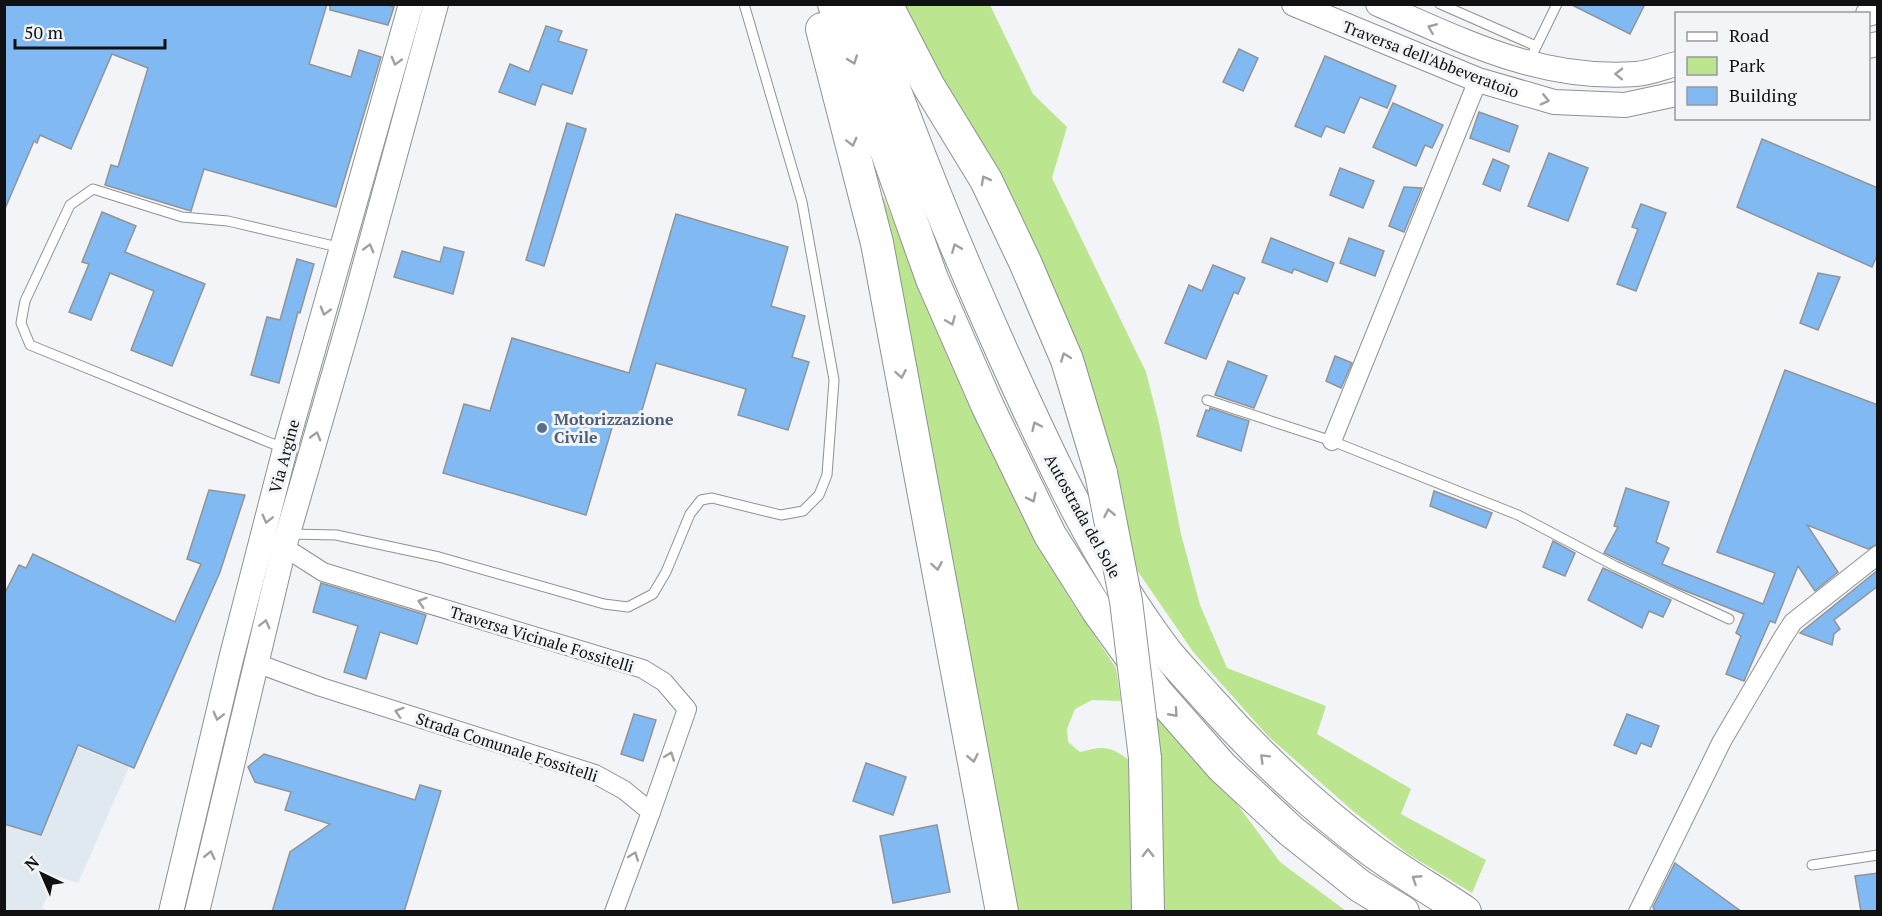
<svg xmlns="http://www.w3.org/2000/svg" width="1882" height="916" viewBox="0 0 1882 916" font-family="'PT Serif',serif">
<rect width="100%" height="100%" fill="#f2f4f7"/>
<path fill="#e1e9f0" d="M4,719l125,48 -51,116 -21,-7 -15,32 6,3h-43z"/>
<g fill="#bbe58f">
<path d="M902,5h88l43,89 34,33 -15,51 94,194 13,51 22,111 19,71 27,63 99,38 -9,28 94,55 -10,25 85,46 -14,33 -64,-39 -55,-43 -85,-75 -74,-83 -66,-96 -4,-24z"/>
<path d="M880,198h4l55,136 62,138 69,127 46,69 5,33 -29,-1 -17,9 -8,20 1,13 12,10c23,-6 29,-7 49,8l2,151h-114z"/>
<path d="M1154,715l80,85 46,62 66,49h-185z"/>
</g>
<g fill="#81baf2" stroke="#919496" stroke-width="1.5">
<path d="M4,4h323l-18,60 42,13 8,-27 22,7 -45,150 -132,-38 -13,42 -86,-26 6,-20 7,2 30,-99 -36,-14 -41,95 -31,-14 -3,8 -3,-2 -30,70z"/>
<path d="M330,4h55l9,3 -6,18 -58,-15z"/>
<path d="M1570,4h75l-15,30z"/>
<path d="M546,26l16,5 -4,10 29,9 -15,44 -30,-10 -7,21 -36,-13 11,-28 19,8z"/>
<path d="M1239,49l19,9 -15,33 -20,-9z"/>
<path d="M1325,56l71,30 -9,22 -27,-11 -16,36 -18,-7 -5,11 -26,-11z"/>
<path d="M1393,103l50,22 -11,23 -7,-3 -9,21 -43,-19z"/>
<path d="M1479,112l39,14 -9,26 -39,-14z"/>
<path d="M567,123l19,6 -42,137 -18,-6z"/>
<path d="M1762,139l116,49v65l-6,14 -135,-60z"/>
<path d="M1549,153l39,15 -20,53 -40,-15z"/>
<path d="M1493,159l16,7 -9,25 -17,-7z"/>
<path d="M1340,168l34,13 -11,27 -33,-13z"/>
<path d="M1404,187l18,1 -18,44 -15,-6z"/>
<path d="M1641,204l25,9 -30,78 -19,-7 21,-55 -6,-2z"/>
<path d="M102,212l34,14 -11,26 80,32 -33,82 -41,-16 23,-59 -44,-18 -19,47 -22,-8 20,-48 -7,-2z"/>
<path d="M676,214l112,33 -17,59 34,10 -13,41 17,5 -21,68 -50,-15 8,-26 -90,-26 -19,64 -23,-6 -28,94 -143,-42 21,-69 26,7 22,-73 117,35z"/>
<path d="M1271,238l63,25 -7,19 -33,-13 -2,4 -30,-11z"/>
<path d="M1349,238l35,13 -9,25 -35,-13z"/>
<path d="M444,247l20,5 -11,42 -59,-17 8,-26 38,11z"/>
<path d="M297,259l17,5 -14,49 -2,-1 -19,71 -28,-8 16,-58 13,3z"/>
<path d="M1213,265l32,13 -7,16 -4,-2 -28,67 -41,-16 24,-58 13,6z"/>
<path d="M1818,273l22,4 -22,53 -18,-7z"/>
<path d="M1335,356l17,7 -11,25 -15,-7z"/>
<path d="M1228,361l39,15 -13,32 -39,-13z"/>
<path d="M1785,370l93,35v139l-10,5 -61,-24 31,47 -23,19 -17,-25 -23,57 -5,-2 -26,60 -18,-7 15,-38 -5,-3 8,-19 -66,-26 -74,-35 14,-26 -4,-1 12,-38 43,14 -13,40 13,6 -7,16 101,40 12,-31 -58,-21z"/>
<path d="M1210,408l39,13 -8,30 -44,-15 9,-26 3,1z"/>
<path d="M209,490l36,5 -25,77 -86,196 -56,-23 -37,90 -37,-11v-229l15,-30 7,3 7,-14 142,68 26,-58 -14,-5z"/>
<path d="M1434,491l58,22 -6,15 -56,-22z"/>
<path d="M1553,541l22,12 -10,23 -22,-9z"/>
<path d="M1603,568l68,32 -8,17 -14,-6 -7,17 -54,-28z"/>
<path d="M1878,570v16l-44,34 6,9 -6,5 -2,11 -32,-12z"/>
<path d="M321,583l105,32 -9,29 -37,-12 -14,47 -22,-7 14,-46 -45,-14z"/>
<path d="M634,714l22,6 -13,41 -22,-7z"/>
<path d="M1627,714l32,12 -8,21 -10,-4 -5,11 -22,-9z"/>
<path d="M264,754l151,46 5,-15 21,6 -37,121h-132l18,-60 40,-28 -45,-14 6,-18 -36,-10 -7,-15z"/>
<path d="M866,763l40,14 -13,38 -40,-14z"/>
<path d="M937,825l13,67 -57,11 -13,-67z"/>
<path d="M1675,863l67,49h-87l-2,-5z"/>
<path d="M1878,873v39h-17l-6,-36z"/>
</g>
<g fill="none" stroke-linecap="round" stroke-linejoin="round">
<defs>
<g id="lane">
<path d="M1440,4l96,42"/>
<path d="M1534,51l23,-47"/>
<path d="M1207,400l125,41 186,74 97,51 114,53"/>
<path d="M283,448l-253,-103 -9,-22 4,-22 45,-96 23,-16 89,28 46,4 114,27"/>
<path d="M290,534l46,1 103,22 165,47 24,3 25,-13 13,-22 24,-58 11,-14 11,-2 69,17 22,-4 16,-16 8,-20 7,-95 -32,-178 -58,-198"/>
<path d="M1812,865l66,-10"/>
</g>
<g id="street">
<path d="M1332,441l146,-361"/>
<path d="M284,547l39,25 320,97 21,13 23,27 -36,103"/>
<path d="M256,663l65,24 274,87 29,16 27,22 -37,100"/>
<path d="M1638,912l84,-171 60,-102 11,-17 85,-67"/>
</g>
<g id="secondary">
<path d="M1294,4l184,76 76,22 71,3 51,-11"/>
<path d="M1378,4c86,37 162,77 258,70 14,-1 28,-7 40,-10"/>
<path d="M1868,14l10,-3"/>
<path d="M1868,46l10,-2"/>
<path d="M171,912l60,-253 54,-210 126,-445"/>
<path d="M197,912l87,-365 70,-242 82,-301"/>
</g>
<g id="highway">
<path d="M834,4l98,275 56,128 62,128 48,76 59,82 65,74 69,64 69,55 43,26"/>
<path d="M865,4c39,121 88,238 140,354 46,102 93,204 161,294 13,16 28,31 41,46 50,56 104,107 164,152 30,22 63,41 94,62"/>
<path d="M886,4l42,81 58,95 39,82 42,98 34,113"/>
<path d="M822,29l55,214 125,669"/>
<path d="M1145,758l3,154"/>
</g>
</defs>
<use href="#lane" stroke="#8f9193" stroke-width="11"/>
<use href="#street" stroke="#8f9193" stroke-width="20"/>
<use href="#secondary" stroke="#8f9193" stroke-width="26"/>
<use href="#highway" stroke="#8f9193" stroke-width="34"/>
<use href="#lane" stroke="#fff" stroke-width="9"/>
<use href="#street" stroke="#fff" stroke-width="18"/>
<use href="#secondary" stroke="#fff" stroke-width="24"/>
<use href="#highway" stroke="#fff" stroke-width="32"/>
<defs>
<path id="highway-bridge" d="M1101,473l25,128 19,157"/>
</defs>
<use href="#highway-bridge" stroke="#8f9193" stroke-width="34" stroke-linecap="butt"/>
<use href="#highway-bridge" stroke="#fff" stroke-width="32"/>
</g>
<defs><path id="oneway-chevron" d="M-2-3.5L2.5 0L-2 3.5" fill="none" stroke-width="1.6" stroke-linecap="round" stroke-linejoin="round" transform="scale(1.5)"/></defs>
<g stroke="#9fa0a0">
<use href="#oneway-chevron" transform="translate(1432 28) rotate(-157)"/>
<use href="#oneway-chevron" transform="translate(853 60) rotate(70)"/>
<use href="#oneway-chevron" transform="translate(396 61) rotate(105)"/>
<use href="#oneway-chevron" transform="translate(1619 74) rotate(-179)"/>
<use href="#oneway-chevron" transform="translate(1545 100) rotate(13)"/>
<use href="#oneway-chevron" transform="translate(852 142) rotate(76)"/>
<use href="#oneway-chevron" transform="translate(985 180) rotate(-119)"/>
<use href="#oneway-chevron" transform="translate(369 248) rotate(-75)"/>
<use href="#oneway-chevron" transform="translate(956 248) rotate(-112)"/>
<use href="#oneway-chevron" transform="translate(325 311) rotate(106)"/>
<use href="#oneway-chevron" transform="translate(951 321) rotate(67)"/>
<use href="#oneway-chevron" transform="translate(1065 357) rotate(-111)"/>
<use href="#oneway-chevron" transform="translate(901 374) rotate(80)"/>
<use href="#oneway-chevron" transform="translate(1036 426) rotate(-115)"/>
<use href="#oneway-chevron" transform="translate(316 436) rotate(-74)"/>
<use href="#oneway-chevron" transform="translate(1032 498) rotate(64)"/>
<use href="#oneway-chevron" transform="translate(1109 513) rotate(-101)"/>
<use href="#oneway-chevron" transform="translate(267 519) rotate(104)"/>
<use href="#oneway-chevron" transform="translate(937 566) rotate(80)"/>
<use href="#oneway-chevron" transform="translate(422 602) rotate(-163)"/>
<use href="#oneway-chevron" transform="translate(265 624) rotate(-76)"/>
<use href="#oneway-chevron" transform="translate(399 712) rotate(-163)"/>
<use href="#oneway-chevron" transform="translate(1174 713) rotate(48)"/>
<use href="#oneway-chevron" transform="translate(218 716) rotate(104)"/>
<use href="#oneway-chevron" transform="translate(670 756) rotate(-70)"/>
<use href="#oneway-chevron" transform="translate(973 758) rotate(79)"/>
<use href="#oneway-chevron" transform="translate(1264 758) rotate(-135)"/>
<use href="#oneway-chevron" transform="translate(1148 853) rotate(-91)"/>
<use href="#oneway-chevron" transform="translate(210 855) rotate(-77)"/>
<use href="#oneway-chevron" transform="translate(634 856) rotate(-70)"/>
<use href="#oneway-chevron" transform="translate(1416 879) rotate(-147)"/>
</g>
<circle fill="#5c6f8a" stroke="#f2f4f7" stroke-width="2" cx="542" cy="428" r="6"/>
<g text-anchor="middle" stroke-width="6" stroke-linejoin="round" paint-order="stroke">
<g font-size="16" fill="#101112" stroke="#f2f4f7">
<text transform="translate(1431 59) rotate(21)" y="6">Traversa dell'Abbeveratoio</text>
<text transform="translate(284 456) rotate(-75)" y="6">Via Argine</text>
<text transform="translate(1083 516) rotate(61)" y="6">Autostrada del Sole</text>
<text transform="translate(542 639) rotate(17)" y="6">Traversa Vicinale Fossitelli</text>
<text transform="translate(507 747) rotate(18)" y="6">Strada Comunale Fossitelli</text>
</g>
<g font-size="16" font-weight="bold" fill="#4e5e75" stroke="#f2f4f7" text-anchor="start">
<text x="554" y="425">Motorizzazione<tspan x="554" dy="18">Civile</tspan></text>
</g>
</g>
<rect width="1882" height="916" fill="none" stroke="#101112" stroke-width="12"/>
<rect x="1675" y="12" width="195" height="108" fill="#f2f4f7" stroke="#98999b" stroke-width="1.5"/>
<rect x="1687" y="32" width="30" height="9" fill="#ffffff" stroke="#98999b" stroke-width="1.5"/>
<text x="1729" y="42" font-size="18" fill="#101112">Road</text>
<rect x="1687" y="57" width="30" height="18" fill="#bbe58f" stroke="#98999b" stroke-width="1.5"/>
<text x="1729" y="72" font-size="18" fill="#101112">Park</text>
<rect x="1687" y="87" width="30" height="18" fill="#81baf2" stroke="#98999b" stroke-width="1.5"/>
<text x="1729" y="102" font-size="18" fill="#101112">Building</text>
<g transform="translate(42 874) rotate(316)" stroke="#f2f4f7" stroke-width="4.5" paint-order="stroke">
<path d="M0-4.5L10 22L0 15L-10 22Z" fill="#101112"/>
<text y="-9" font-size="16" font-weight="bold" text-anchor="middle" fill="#101112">N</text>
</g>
<path d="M15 39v9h150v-9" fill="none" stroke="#101112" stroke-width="3"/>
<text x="24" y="39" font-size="18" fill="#101112" stroke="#f2f4f7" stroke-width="4.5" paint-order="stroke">50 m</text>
</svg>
